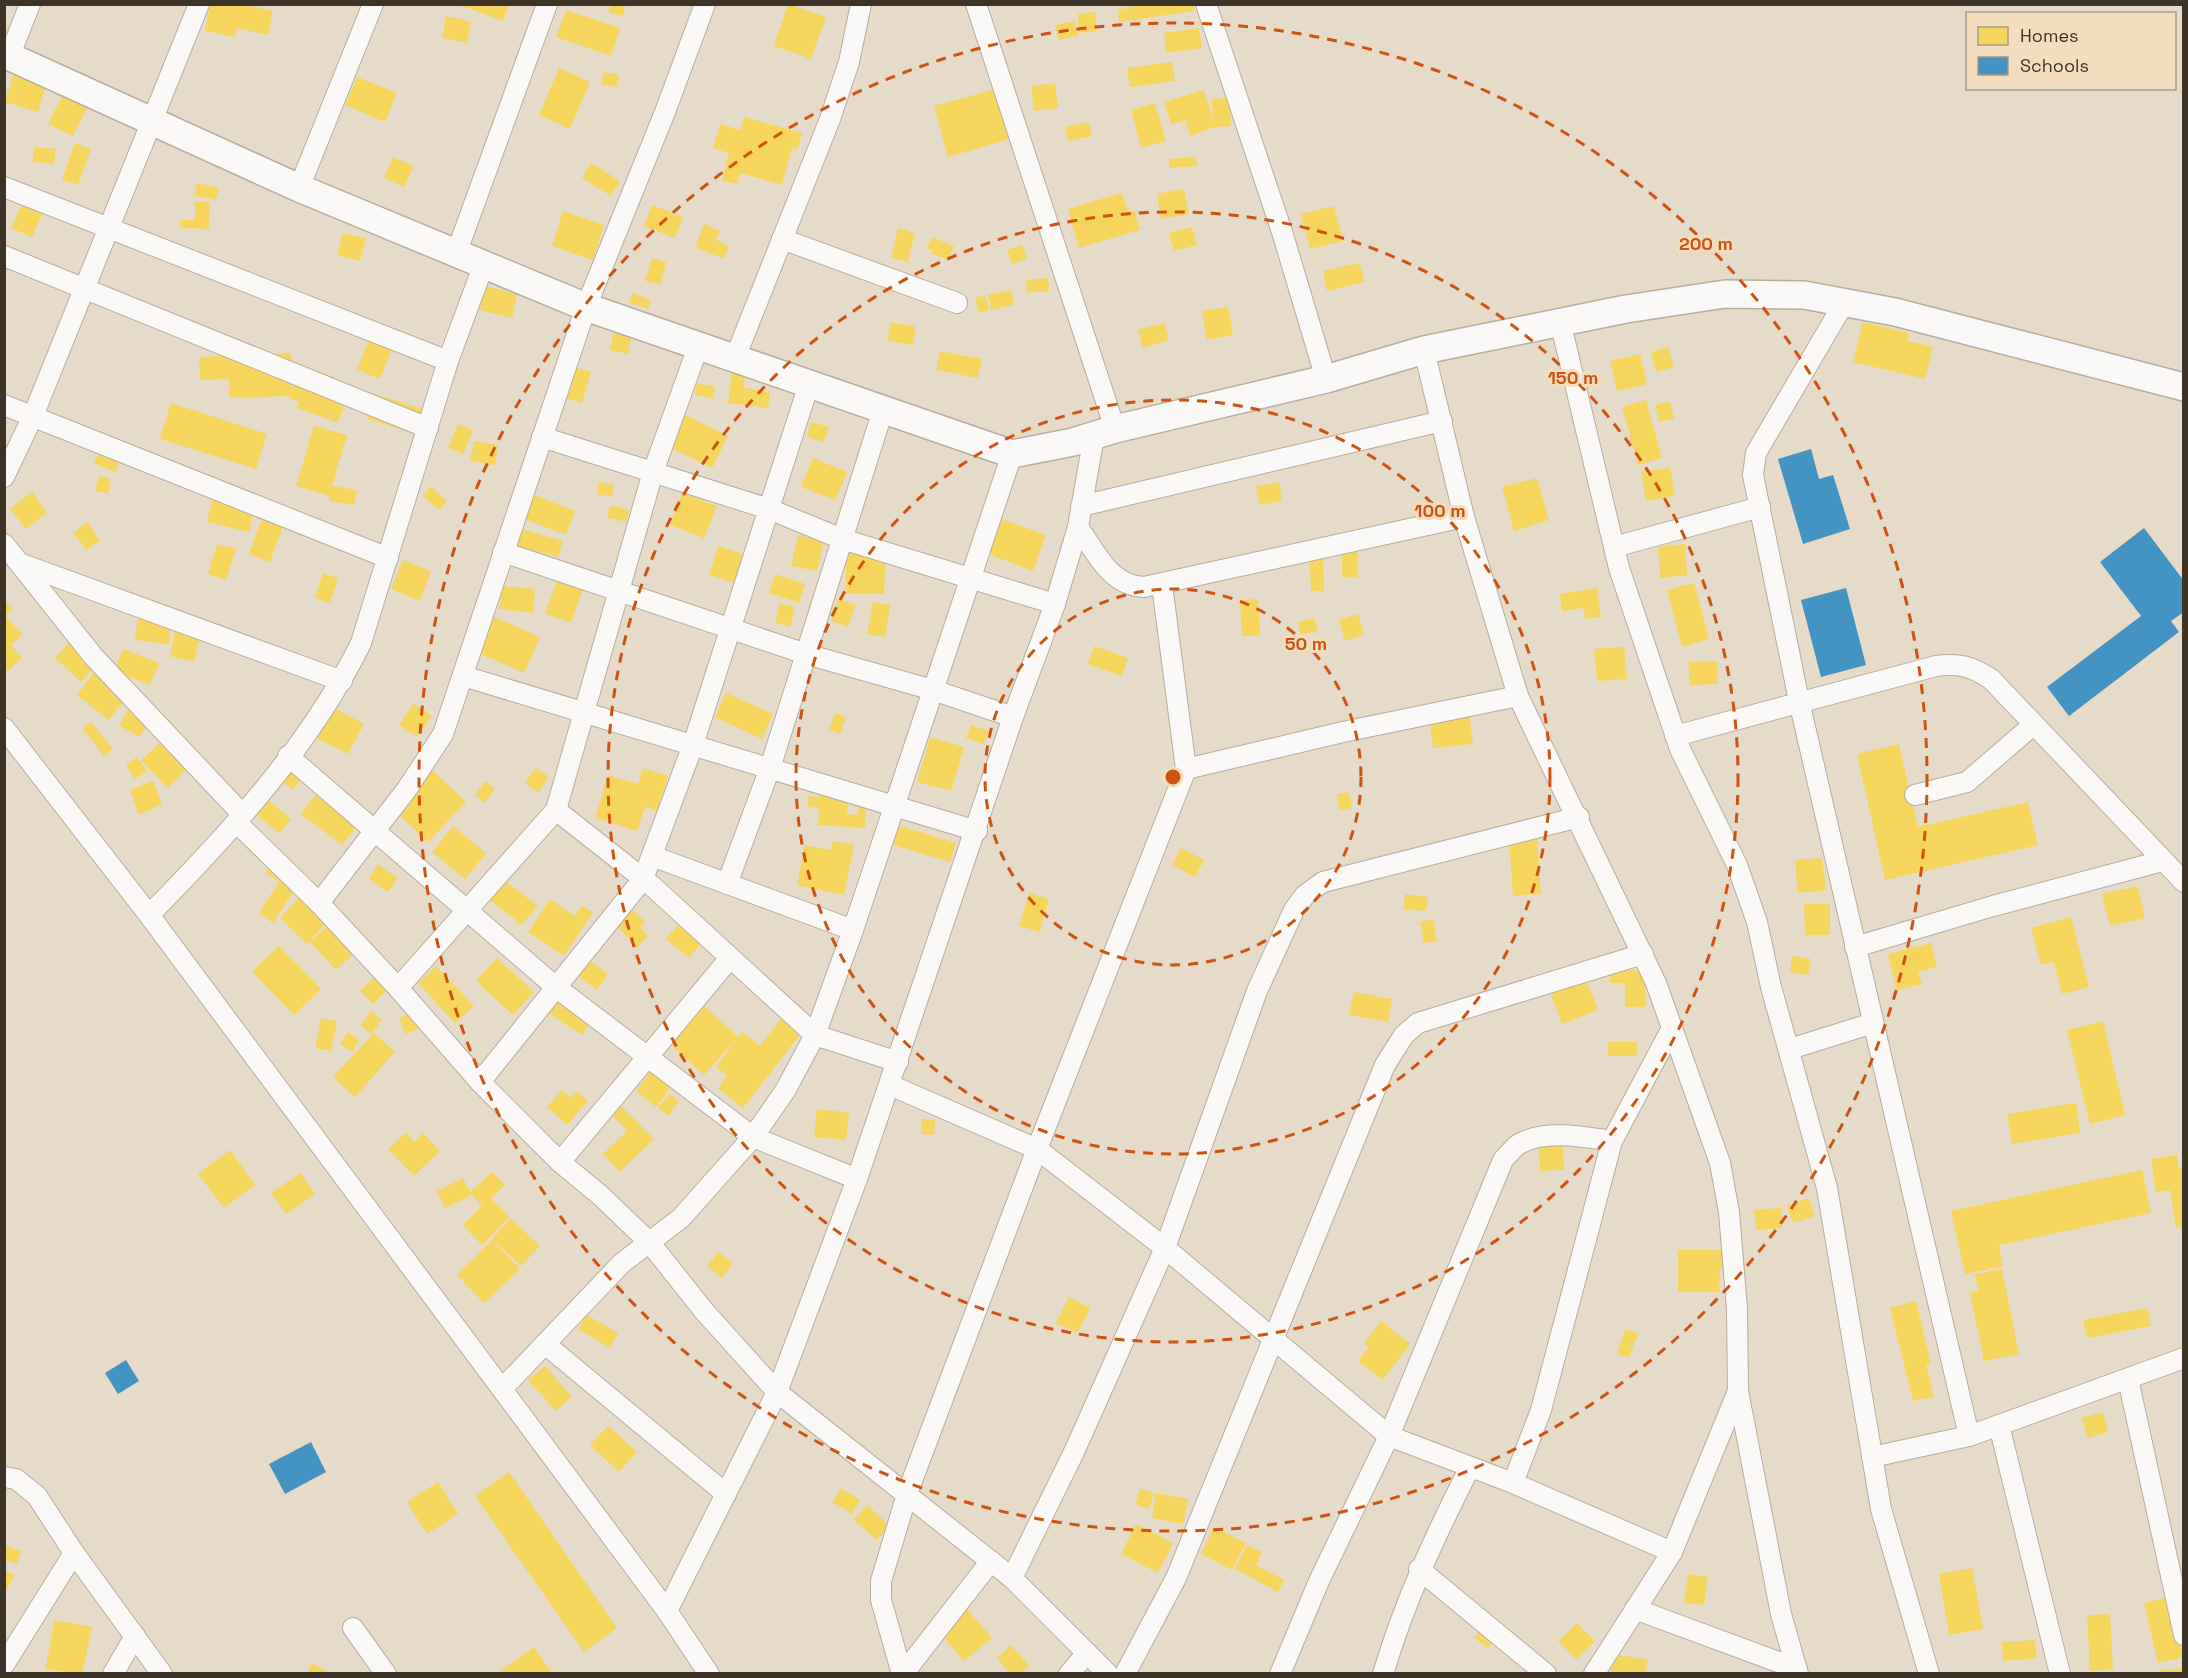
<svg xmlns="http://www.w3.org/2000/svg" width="2188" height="1678" viewBox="0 0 2188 1678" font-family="'Space Grotesk',sans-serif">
<rect width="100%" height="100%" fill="#e6dac9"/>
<g fill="#f6d55c">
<path d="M210,4h30l33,7 -5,24 -32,-7 -1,9 -30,-6z"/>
<path d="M457,4h52l-6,17z"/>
<path d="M611,4l14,3 -2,9 -14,-3z"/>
<path d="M788,4l38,13 -15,42 -37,-13z"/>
<path d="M1143,4h50l1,7 -75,11 -1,-12z"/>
<path d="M566,10l54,18 -9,28 -55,-19z"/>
<path d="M1095,12l2,19 -18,2 -1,-19z"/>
<path d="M446,16l25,6 -4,21 -25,-5z"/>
<path d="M1075,21l3,15 -19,4 -4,-15z"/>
<path d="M1199,28l3,20 -36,5 -2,-20z"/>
<path d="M1172,62l3,19 -45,6 -3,-19z"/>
<path d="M559,68l31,14 -20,47 -31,-14z"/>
<path d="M14,71l33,10 -9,31 -33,-10z"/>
<path d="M604,72l15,3 -2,12 -16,-3z"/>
<path d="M357,77l40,16 -12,29 -40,-17z"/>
<path d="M1055,83l3,25 -24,3 -3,-25z"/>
<path d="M996,89l14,50 -62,18 -14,-51z"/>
<path d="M1204,90l9,30 -1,-21 17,-1 2,28 -16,1 -25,9 -4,-16 -15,4 -7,-22z"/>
<path d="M62,96l25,12 -14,28 -25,-12z"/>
<path d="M1155,103l11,38 -25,7 -10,-38z"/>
<path d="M744,117l58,16 -4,16 -6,-1 -10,37 -42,-12 -3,11 -15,-4 7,-27 -16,-5 7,-24 20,6z"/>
<path d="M1089,122l3,14 -24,5 -3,-14z"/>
<path d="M75,143l16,6 -13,36 -16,-5z"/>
<path d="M34,147l22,2 -2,15 -21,-2z"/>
<path d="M393,157l21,9 -10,21 -20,-9z"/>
<path d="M1196,157l1,9 -27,2 -1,-9z"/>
<path d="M591,163l29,18 -9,15 -29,-18z"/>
<path d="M197,183l22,5 -3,12 -22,-5z"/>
<path d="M1184,189l5,25 -28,5 -4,-25z"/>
<path d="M1122,193l6,19 7,-1 5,19 -61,18 -11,-39z"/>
<path d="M26,195l21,9 -15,33 -21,-9z"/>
<path d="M195,201l15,1 -1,27 -29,-1v-8h15z"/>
<path d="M652,205l31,12 -8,21 -31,-12z"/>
<path d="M1334,206l9,35 -33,8 -9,-35z"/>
<path d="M563,211l41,14 -11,35 -41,-14z"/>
<path d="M704,224l16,7 -4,9 13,6 -5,13 -29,-12z"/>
<path d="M1192,227l5,18 -23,6 -5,-18z"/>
<path d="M898,228l17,5 -7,29 -17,-4z"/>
<path d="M343,233l23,5 -6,23 -23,-6z"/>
<path d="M932,237l22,9 -6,14 -17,-7 1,-3 -5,-2z"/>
<path d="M1022,245l5,14 -15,5 -5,-14z"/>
<path d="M652,258l14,4 -6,23 -15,-4z"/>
<path d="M1360,263l5,19 -38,9 -4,-20z"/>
<path d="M1048,278l1,13 -22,2 -1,-13z"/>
<path d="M486,286l31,8 -5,24 -32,-8z"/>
<path d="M1011,290l3,15 -23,5 -3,-15z"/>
<path d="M633,293l18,7 -3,9 -19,-6z"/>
<path d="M985,295l4,15 -10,3 -4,-15z"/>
<path d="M1228,307l5,28 -26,5 -5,-29z"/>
<path d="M891,322l25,5 -3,18 -26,-4z"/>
<path d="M1863,322l46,11 -1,8 25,6 -8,32 -72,-17z"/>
<path d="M1164,323l5,17 -26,8 -5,-18z"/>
<path d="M373,329l23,9 -16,41 -23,-9z"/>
<path d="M614,331l18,4 -4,19 -18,-4z"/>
<path d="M1668,347l6,20 -18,5 -5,-20z"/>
<path d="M940,351l42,8 -4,19 -42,-8z"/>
<path d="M291,353l1,37 9,-25 33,12 -3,9 18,6 -11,31 -41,-15 2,-6 -10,-4 1,-2 -60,2 -1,-19 -29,1 -1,-23z"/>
<path d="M1640,354l7,30 -30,7 -7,-30z"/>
<path d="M572,366l19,6 -9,31 -19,-6z"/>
<path d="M732,371l13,2 -1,15 26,4 -2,16 -40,-5z"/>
<path d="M697,383l18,4 -2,12 -18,-4z"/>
<path d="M374,394l53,16 -8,25 -52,-16z"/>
<path d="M1646,400l16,58 -24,7 -16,-58z"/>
<path d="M1670,401l4,18 -15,3 -4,-17z"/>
<path d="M171,403l96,31 -11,35 -96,-30z"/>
<path d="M685,415l43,21 -16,32 -43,-21z"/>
<path d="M811,422l18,5 -5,15 -17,-5z"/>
<path d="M458,424l15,6 -10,24 -15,-6z"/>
<path d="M314,426l33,9 -15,51 25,4 -3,15 -25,-4 1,-5 -34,-10z"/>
<path d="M474,441l24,4 -3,20 -25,-4z"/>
<path d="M102,446l20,9 -7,17 -21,-9z"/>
<path d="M813,458l34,14 -12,28 -34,-13z"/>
<path d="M1670,467l5,29 -29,5 -5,-29z"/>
<path d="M99,476l12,3 -3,15 -13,-3z"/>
<path d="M1537,478l12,42 -35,11 -12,-44z"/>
<path d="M599,482l15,3 -2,12 -15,-3z"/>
<path d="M1279,482l3,19 -23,4 -3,-19z"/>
<path d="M431,486l16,15 -8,9 -16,-14z"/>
<path d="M32,492l15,20 -21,17 -16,-20z"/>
<path d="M682,493l35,13 -13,32 -34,-13z"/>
<path d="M534,495l41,16 -9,24 -42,-16z"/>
<path d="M213,496l42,9 -6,27 -42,-10z"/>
<path d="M267,505l21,7 -18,50 -21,-8z"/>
<path d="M610,505l19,5 -2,12 -20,-4z"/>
<path d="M996,517l50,18 -13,36 -50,-19z"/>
<path d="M87,522l13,18 -13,10 -14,-17z"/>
<path d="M521,529l42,12 -5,16 -41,-11z"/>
<path d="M798,535l26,6 -7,30 -26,-5z"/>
<path d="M217,544l19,5 -10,31 -18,-6z"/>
<path d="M1685,544l2,31 -27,3 -2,-31z"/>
<path d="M718,546l26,8 -9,29 -26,-8z"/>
<path d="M846,548h40l-2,46h-38z"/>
<path d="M1342,548l16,1 -1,28h-15z"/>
<path d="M1309,551h14l1,40h-13z"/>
<path d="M403,560l28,11 -11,30 -29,-12z"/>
<path d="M560,572l26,9 -15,42 -26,-9z"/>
<path d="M323,573l15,5 -8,25 -15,-5z"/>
<path d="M775,574l30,10 -6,19 -30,-10z"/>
<path d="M1694,583l15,56 -27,8 -15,-57z"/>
<path d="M502,586l33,3 -2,24 -34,-4z"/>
<path d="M1597,588l4,29 -16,2 -1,-11 -22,3 -2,-17z"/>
<path d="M839,599l17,6 -8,22 -17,-6z"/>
<path d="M1258,599l2,36 -18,1 -2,-36z"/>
<path d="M4,600l9,9 -8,7 18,18 -12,11 11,12 -14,14 -4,-4z"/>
<path d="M873,602l17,3 -5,32 -18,-3z"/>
<path d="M780,603l15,4 -5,20 -15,-4z"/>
<path d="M1358,614l6,21 -19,6 -6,-21z"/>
<path d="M138,615l33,3 -2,26 -34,-4z"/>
<path d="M494,617l46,20 -16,36 -45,-20z"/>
<path d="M1314,618l4,13 -17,4 -3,-13z"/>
<path d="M175,631l25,5 -6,26 -24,-6z"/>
<path d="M74,637l26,23 -19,22 -26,-24z"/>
<path d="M1094,646l34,12 -6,18 -34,-12z"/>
<path d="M1624,647l3,32 -30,2 -3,-32z"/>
<path d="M123,649l36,14 -9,22 -36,-14z"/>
<path d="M1717,661l1,23 -28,1 -2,-23z"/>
<path d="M96,670l32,26 -20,24 -31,-25z"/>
<path d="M726,693l47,21 -11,25 -47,-22z"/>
<path d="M414,703l18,13 -15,21 -18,-12z"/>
<path d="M130,706l21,11 -11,20 -21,-11z"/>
<path d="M332,707l32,17 -16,30 -32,-16z"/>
<path d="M1468,707l5,37 -40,4 -4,-36z"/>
<path d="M835,713l11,4 -6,17 -11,-4z"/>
<path d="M91,722l22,27 -9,7 -21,-27z"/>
<path d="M971,725l17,6 -4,13 -18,-6z"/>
<path d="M930,737l34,10 -13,44 -34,-9z"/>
<path d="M164,738l26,27 -22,23 -27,-27z"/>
<path d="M1899,744l19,83 110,-25 10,43 -153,35 -28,-126z"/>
<path d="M137,757l10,14 -12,8 -9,-14z"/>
<path d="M282,759l22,16 -11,15 -22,-16z"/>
<path d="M536,768l13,9 -11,16 -13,-10z"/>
<path d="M643,768l25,8 -11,35 -12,-4 -8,24 -42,-13 13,-43 30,9z"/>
<path d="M432,770l34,32 -38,40 -34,-32z"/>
<path d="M153,781l9,23 -23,11 -9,-25z"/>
<path d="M485,781l10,8 -10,14 -10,-8z"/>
<path d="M820,784l28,2 -1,28 11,1 1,-14 7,1 -1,26 -47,-3 1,-17 -11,-1v-11l12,1z"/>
<path d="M321,788l41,31 -20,26 -41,-31z"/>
<path d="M255,789l36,30 -12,14 -36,-29z"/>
<path d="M1349,792l3,16 -13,2 -2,-16z"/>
<path d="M453,826l33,27 -21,26 -33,-27z"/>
<path d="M899,826l57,17 -6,19 -57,-17z"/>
<path d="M1537,836l4,58 -28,2 -4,-58z"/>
<path d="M833,841l21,4 -10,50 -47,-10 8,-40 26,5z"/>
<path d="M1181,848l23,12 -9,17 -23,-12z"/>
<path d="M1822,858l4,32 -28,3 -3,-33z"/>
<path d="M273,861l28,19 -28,43 -14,-10 20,-31 -14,-9z"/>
<path d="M378,864l20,14 -10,14 -19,-13z"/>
<path d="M499,876l39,30 -16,19 -38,-29z"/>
<path d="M2137,886l8,32 -35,8 -8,-32z"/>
<path d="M307,889l27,25 -27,30 -27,-26z"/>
<path d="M1029,893l20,6 -9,33 -21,-6z"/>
<path d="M1405,894l23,3 -2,14 -23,-2z"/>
<path d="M550,899l25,17 7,-10 11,6 -29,44 -36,-24z"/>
<path d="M1804,904h26v31h-25z"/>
<path d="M633,910l12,12 -5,5 8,9 -11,12 -20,-22z"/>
<path d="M2071,917l18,70 -27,7 -8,-32 -13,3 -10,-37z"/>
<path d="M336,918l26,28 -26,24 -26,-28z"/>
<path d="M684,918l22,19 -17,21 -23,-19z"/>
<path d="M1433,919l4,22 -13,2 -4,-21z"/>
<path d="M1931,943l6,24 -19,5 4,12 -25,6 -9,-36z"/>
<path d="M279,946l42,43 -27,26 -42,-43z"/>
<path d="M1792,956l19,3 -3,16 -18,-3z"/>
<path d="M497,958l37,34 -21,23 -37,-34z"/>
<path d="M589,960l19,14 -11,16 -19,-14z"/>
<path d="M436,966l38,40 -19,17 -37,-40z"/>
<path d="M383,968l12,14 -22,22 -13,-13z"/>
<path d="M1582,970l16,40 -36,14 -15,-41z"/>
<path d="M1645,970v37h-20v-24h-15v-12z"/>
<path d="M555,992l38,25 -11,18 -38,-25z"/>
<path d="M1354,992l38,7 -4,23 -39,-7z"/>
<path d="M701,1003l37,34 -34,38 -37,-34z"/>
<path d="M371,1011l11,9 -11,14 -11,-9z"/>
<path d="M419,1011l6,15 -20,8 -6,-16z"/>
<path d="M786,1012l20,15 -63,81 -25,-20 9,-12 -11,-9 26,-35 18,14z"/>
<path d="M321,1018l16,3 -6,30 -16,-3z"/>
<path d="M2103,1021l22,94 -35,9 -23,-94z"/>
<path d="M348,1032l11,8 -7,12 -12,-8z"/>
<path d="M374,1033l21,19 -40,45 -22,-20z"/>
<rect x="1608" y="1042" width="29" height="14"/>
<path d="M653,1068l20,16 -17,23 -20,-16z"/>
<path d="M562,1090l8,8 7,-7 11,10 -21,24 -20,-18z"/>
<path d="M670,1094l9,8 -11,14 -10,-9z"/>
<path d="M2076,1103l4,30 -68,11 -5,-30z"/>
<path d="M621,1106l33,33 -34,33 -17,-18 24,-23 -15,-16z"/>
<path d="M817,1109l32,4 -3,27 -32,-3z"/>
<path d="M922,1119l13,1 -1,15 -13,-1z"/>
<path d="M406,1132l8,10 9,-9 17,18 -26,25 -26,-27z"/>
<path d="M1539,1145h24l1,25 -24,1z"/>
<path d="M230,1150l25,35 -31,23 -26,-34z"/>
<path d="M2177,1155l2,14 5,-1v58l-8,2 -6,-38 -14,2 -5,-33z"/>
<path d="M2142,1170l9,43 -152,32 4,21 -38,8 -14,-63z"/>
<path d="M493,1172l12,13 -14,13 19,19 -28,28 -19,-20 19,-19 -10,-11 -27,13 -8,-17 26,-13 7,14z"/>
<path d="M301,1173l14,21 -29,20 -15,-21z"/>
<path d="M1809,1198l6,18 -22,7 -6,-18z"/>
<path d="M1781,1208l1,20 -26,2 -2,-20z"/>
<path d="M511,1219l29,27 -19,20 -29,-27z"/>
<path d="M492,1240l28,29 -36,34 -27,-28z"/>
<path d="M1678,1250h48v18h-6l-1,24h-41z"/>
<path d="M718,1252l15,11 -11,15 -15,-11z"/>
<path d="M2002,1269l17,85 -35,7 -14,-68 8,-2 -3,-17z"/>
<path d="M1069,1297l21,11 -12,25 -22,-10z"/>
<path d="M1916,1301l15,63 -5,1 8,32 -21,4 -23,-93z"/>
<path d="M2148,1308l3,18 -64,12 -4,-18z"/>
<path d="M587,1315l31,18 -8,15 -32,-19z"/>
<path d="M1381,1321l29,23 -27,36 -25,-19 11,-14 -5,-4z"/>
<path d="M1625,1329l13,4 -9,25 -12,-4z"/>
<path d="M545,1366l27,31 -16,14 -28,-31z"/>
<path d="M2103,1412l5,20 -20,6 -6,-20z"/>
<path d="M608,1426l29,26 -18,20 -29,-27z"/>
<path d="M509,1472l108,156 -33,24 -109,-156z"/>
<path d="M438,1482l20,32 -31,20 -20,-32z"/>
<path d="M841,1488l19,12 -8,14 -20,-12z"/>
<path d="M1140,1489l14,4 -5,16 -14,-5z"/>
<path d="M1156,1493l32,6 -5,25 -31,-6z"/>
<path d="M867,1505l23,21 -13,14 -23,-20z"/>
<path d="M1136,1524l37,19 -15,30 -37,-19z"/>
<path d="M1214,1527l32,16 -14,27 -31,-16z"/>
<path d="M4,1545l17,6 -4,13 -13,-4z"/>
<path d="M1247,1545l15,7 -6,13 28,15 -6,12 -43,-23z"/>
<path d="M1972,1568l11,61 -34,6 -10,-61z"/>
<path d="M4,1570l11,5 -11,19z"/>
<path d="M1688,1574l20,3 -4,28 -20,-2z"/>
<path d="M2169,1597l14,60 -25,6 -14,-60z"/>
<path d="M967,1609l25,29 -28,23 -24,-28z"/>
<path d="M2110,1614l3,55 -23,2 -3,-56z"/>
<path d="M55,1620l37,7 -10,47 -37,-5z"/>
<path d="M1577,1623l18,18 -19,18 -18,-18z"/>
<path d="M1485,1624l14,10 -11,14 -14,-10z"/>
<path d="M2035,1640l2,18 -34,3 -1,-19z"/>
<path d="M1011,1645l18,21 -8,8h-11l-13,-16z"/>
<path d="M534,1647l19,27h-57z"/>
<path d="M1614,1654l34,6 -3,14h-35z"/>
<path d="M312,1663l21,11h-27z"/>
<path d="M2184,1668v6h-25v-4z"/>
</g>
<g fill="#4393c3">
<path d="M1811,449l8,30 14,-4 17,54 -47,15 -25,-85z"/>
<path d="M2144,528l40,53v31l-13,9 8,11 -110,84 -22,-29 94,-71 -41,-54z"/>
<path d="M1846,588l20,77 -45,12 -20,-77z"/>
<path d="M126,1360l13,21 -21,13 -13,-21z"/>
<path d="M311,1442l15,30 -41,22 -16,-30z"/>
</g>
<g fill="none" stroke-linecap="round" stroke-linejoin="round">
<defs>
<g id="street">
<path d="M976,4l139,425"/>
<path d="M1206,4l77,231 43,144"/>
<path d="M9,57l21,-53"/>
<path d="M4,187l444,174"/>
<path d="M299,188l74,-184"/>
<path d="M782,239l175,64"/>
<path d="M456,254l91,-250"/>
<path d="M4,256l424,172"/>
<path d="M1844,303l-88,150 -3,22 46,226 170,735"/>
<path d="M1560,321l59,247 61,181 57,116 20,57 14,65 56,201 54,321 48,165"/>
<path d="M1424,350l40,167 54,179 138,287 64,180 9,49 8,97 1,82 43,223 17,60"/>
<path d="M735,358l95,-239 19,-57 12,-58"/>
<path d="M4,405l384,153"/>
<path d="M542,437l227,72 73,30 213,65"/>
<path d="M4,477l29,-61 166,-412"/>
<path d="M1081,506l361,-85"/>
<path d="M1078,527c18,25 32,59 66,60l320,-70"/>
<path d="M4,544l89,112 149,158"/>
<path d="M1614,547l146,-40"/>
<path d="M503,552l303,102 127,36 80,27"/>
<path d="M19,563l323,118"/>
<path d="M463,676l514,155"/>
<path d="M4,728l145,187 518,696 42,63"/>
<path d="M1675,736l261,-70c23,-3 35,0 55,13l193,203"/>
<path d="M288,756l269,232 196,149 104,42"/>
<path d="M1186,769l157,-37 175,-36"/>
<path d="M1915,795l52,-13 66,-57"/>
<path d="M556,810l95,75 164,150 83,27"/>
<path d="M236,822l83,81 79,85 82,94 80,80 41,34 49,47 54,68 73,81 235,186 96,96"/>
<path d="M652,856l201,74"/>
<path d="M727,884l43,-116 113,-358"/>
<path d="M319,903l88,-114 36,-55 143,-427 79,-195 40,-108"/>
<path d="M149,915c80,-81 161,-169 212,-272l87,-282 36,-97"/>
<path d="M1855,947l138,-41 169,-45"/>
<path d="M398,988l158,-178 97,-338 45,-125"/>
<path d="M1790,1049l83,-26"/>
<path d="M480,1082l163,-203 50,-134 116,-361"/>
<path d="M890,1085l147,64 128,99 224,188 124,47 159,69"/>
<path d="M560,1162l170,-204"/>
<path d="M545,1344l181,150"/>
<path d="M2128,1379l56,256"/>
<path d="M502,1389l120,-126 59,-45 72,-81 32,-46 30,-56 38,-105 159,-476"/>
<path d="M1999,1425l61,249"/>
<path d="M1872,1457l97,-21 215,-78"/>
<path d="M4,1477l12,2 21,17 37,57 88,121"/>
<path d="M1513,1483l28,-73 71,-269 60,-113"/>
<path d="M1419,1569l127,105"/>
<path d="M1012,1578l62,-126 91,-204 92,-257 37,-81 11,-15 18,-13 256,-65"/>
<path d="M1635,1609l162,60"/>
<path d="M667,1611l110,-219 80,-213 156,-462 42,-113 23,-77 16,-91"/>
<path d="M353,1628l33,46"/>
<path d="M4,1665l70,-112"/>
<path d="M113,1674l22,-38"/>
<path d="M902,1674l-21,-74v-19l26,-87 130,-345 149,-380 -24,-184"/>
<path d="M903,1674l88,-113"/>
<path d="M1069,1674l18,-21"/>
<path d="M1125,1674l51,-96 209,-513 19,-30 14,-12 225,-69"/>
<path d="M1280,1674l39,-93 70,-145 114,-276c5,-5 11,-13 16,-16 26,-15 66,-7 93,-3"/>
<path d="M1383,1674c22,-74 53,-140 87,-207"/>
<path d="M1594,1674l78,-122 66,-161"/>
</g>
<path id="secondary" d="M4,54l295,134 287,119 426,147 61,-12 42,-13 211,-50 98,-29 202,-41 99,-15 79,1 91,17 289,75"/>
</defs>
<use href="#street" stroke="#b6ada0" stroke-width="22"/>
<use href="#secondary" stroke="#b6ada0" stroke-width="30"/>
<use href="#street" stroke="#fbf9f7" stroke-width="20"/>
<use href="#secondary" stroke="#fbf9f7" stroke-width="27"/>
</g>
<g fill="none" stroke="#ce5310" stroke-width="3" stroke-dasharray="10 8">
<circle cx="1173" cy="777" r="188"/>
<circle cx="1173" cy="777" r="377"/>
<circle cx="1173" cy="777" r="565"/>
<circle cx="1173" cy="777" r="754"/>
</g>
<circle cx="1173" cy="777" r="9" fill="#ce5310" stroke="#f3ddbc" stroke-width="3"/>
<g font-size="18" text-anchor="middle" font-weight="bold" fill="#ce5310" stroke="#f3ddbc" stroke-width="6" stroke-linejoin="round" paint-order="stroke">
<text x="1706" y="250">200 m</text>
<text x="1573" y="384">150 m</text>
<text x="1440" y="517">100 m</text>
<text x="1306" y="650">50 m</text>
</g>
<rect width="2188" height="1678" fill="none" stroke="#3d3427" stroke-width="12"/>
<rect x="1966" y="12" width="210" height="78" fill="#f3ddbc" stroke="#aa9980" stroke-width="1.5"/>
<rect x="1978" y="27" width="30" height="18" fill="#f6d55c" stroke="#aa9980" stroke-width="1.5"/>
<text x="2020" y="42" font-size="18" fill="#3d3427">Homes</text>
<rect x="1978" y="57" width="30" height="18" fill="#4393c3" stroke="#aa9980" stroke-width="1.5"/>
<text x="2020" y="72" font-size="18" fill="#3d3427">Schools</text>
</svg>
